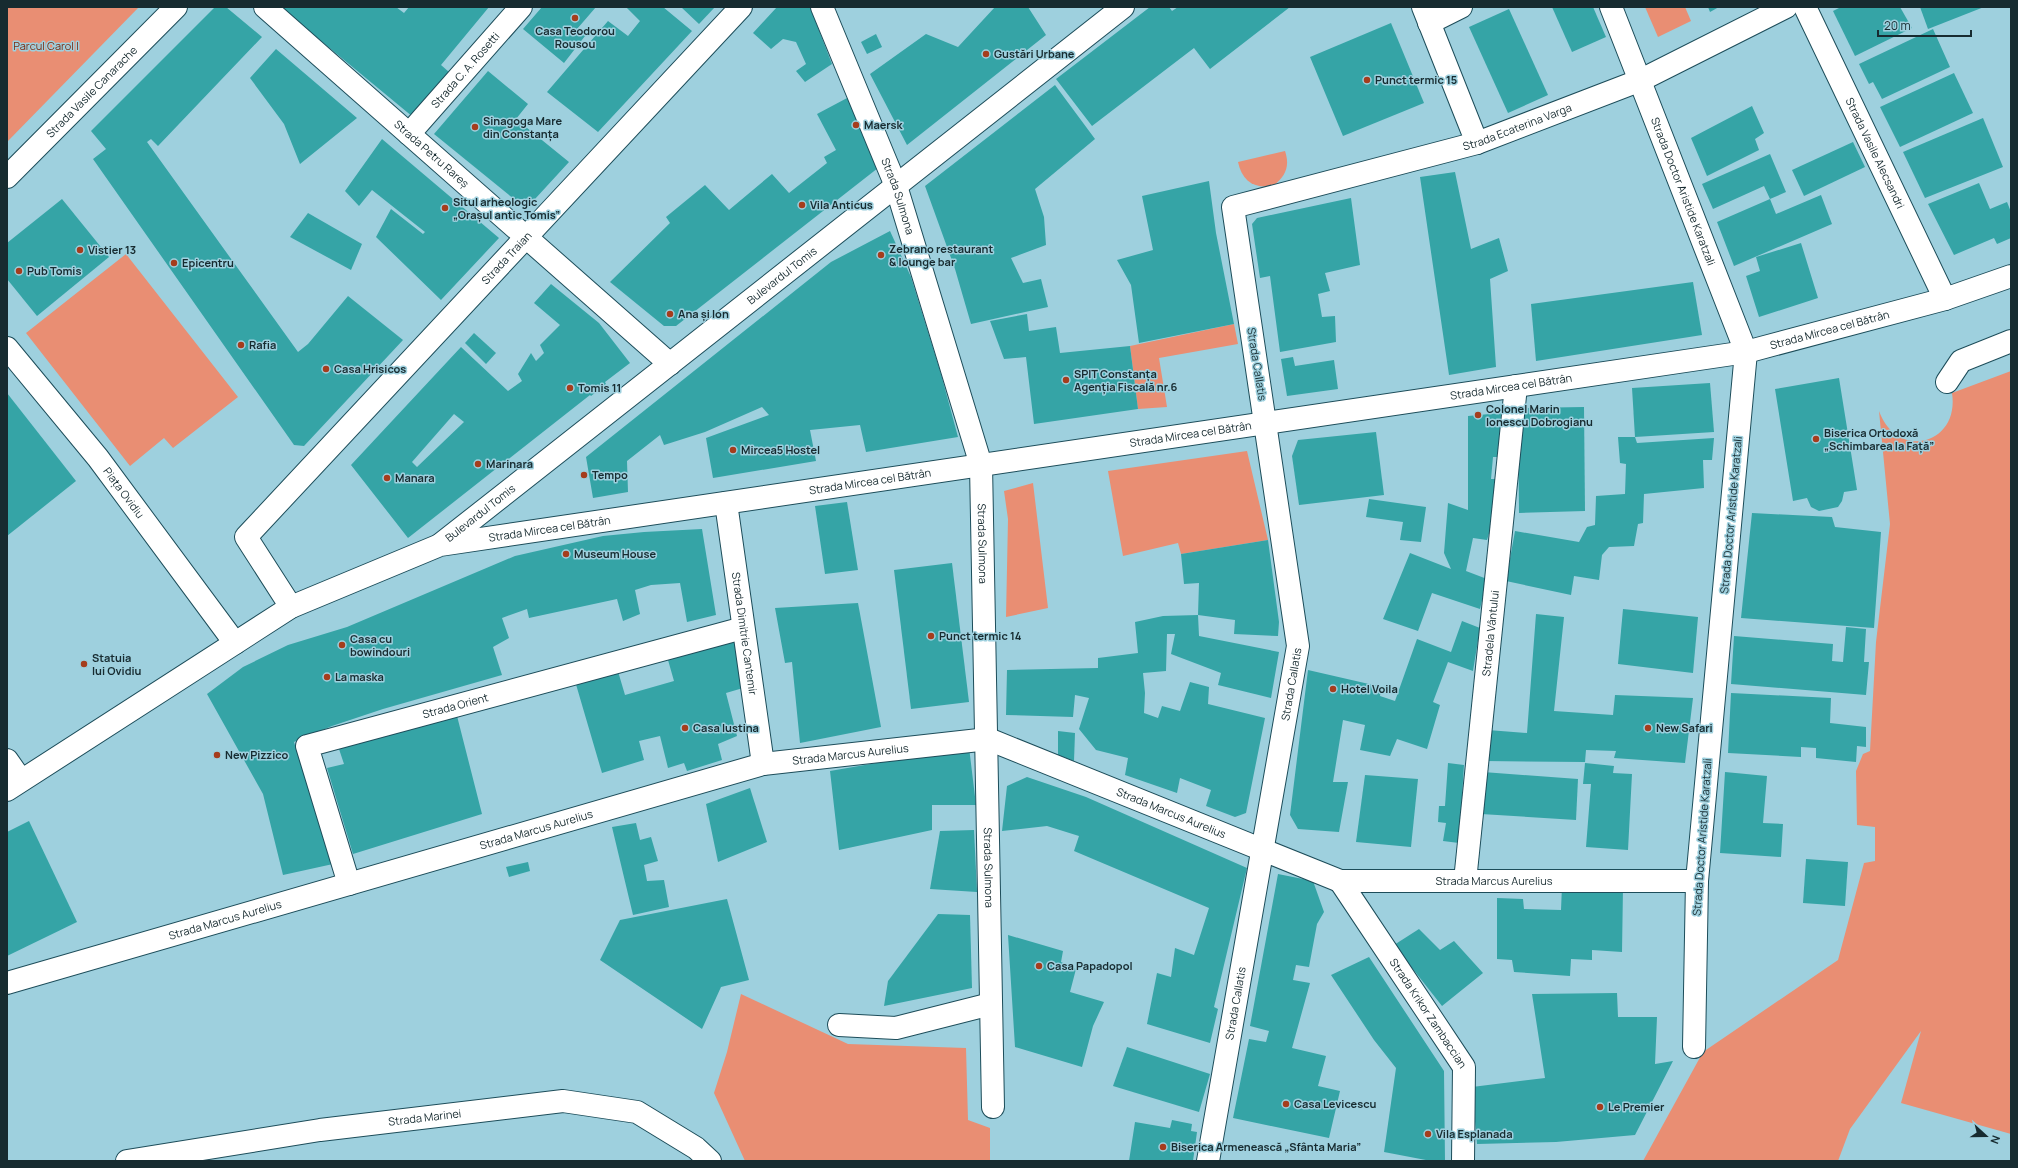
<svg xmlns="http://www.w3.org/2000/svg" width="2018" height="1168" viewBox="0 0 2018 1168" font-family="Manrope,sans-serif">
<rect width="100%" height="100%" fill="#9ed0de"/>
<g fill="#e98e73">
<path d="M7,7h132l-132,135z"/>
<path d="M1645,7h40l6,14 -33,16z"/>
<path d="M1285,151c5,15 1,25 -12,35 -19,3 -31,-5 -35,-24z"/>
<path d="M126,254l112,143 -65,51 -9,-10 -34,28 -104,-133z"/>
<path d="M1234,324l4,20 -79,14 8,49 -29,2 -8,-63z"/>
<path d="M2011,371v763l-110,-31 20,-72 -71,98 -12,32h-195l60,-109 135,-92 26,-97 11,-2v-34l-18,-2 -1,-54 7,-17 7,-3 6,-109 14,-118 -11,-113c18,50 81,34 73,-18z"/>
<path d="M1247,451l21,89 -87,14 -3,-11 -55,13 -15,-85z"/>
<path d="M1033,483l15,125 -42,9 2,-98 -4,-28z"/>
<path d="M741,994l107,50 118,4 2,72 22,8v33h-245l-31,-68 13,-41z"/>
</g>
<g fill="#35a4a6" fill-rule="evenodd">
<path d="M215,7h11l36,30 -104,109 -7,-7 -4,3 151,210 10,-8 40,-48 55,44 -99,106 -10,-1 -201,-286 13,-10 -15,-18z"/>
<path d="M280,7h116l8,6 5,-6h80l-48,58 8,7 -36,45z"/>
<path d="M542,7h54l-19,22 8,7 -21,27 -41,-34z"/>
<path d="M626,7h37l29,24 -94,101 -51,-40 61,-71 20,15 12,-15z"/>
<path d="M681,7h34l-16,17z"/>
<path d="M777,7h33l22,57 -27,18 -9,-11 10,-7 -10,-22 -13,-3 -12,10 -18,-16z"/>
<path d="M995,7h33l18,28 -139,110 -37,-71 56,-40 32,13z"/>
<path d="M1150,7h19l3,4 6,-4h112l-80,62 -16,-21 -102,78 -36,-47z"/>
<path d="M1552,7h41l13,30 -34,15z"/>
<path d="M1708,7h11l-9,5z"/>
<path d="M1841,7h59l12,21 -57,28 -22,-45z"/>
<path d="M1920,7h64l-56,22z"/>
<path d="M1509,9l39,86 -40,18 -39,-86z"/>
<path d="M1391,23l33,80 -81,33 -33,-79z"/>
<path d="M1933,29l17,38 -68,32 -9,-17 -4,2 -10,-20z"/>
<path d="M876,34l6,13 -15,7 -6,-12z"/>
<path d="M276,49l81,69 -57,46 -16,-40 -34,-46z"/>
<path d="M488,71l40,33 -12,15 53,43 -34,37h-21l-80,-65z"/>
<path d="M1954,73l19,40 -73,34 -20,-40z"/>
<path d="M1055,85l40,54 -60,50 9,28 2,28 -35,13 12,25 18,-4 7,28 -77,17 -16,-55 -30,-83z"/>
<path d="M849,97l29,71 -202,158h-12l-54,-44 60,-59 -4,-6 39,-32 24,25 43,-36 17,19 38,-30 -3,-6 12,-7 -19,-36z"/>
<path d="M1752,106l12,27 -9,6 4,11 -52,26 -16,-38z"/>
<path d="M1983,118l20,49 -78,31 -22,-46z"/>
<path d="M382,139l117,99 -58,62 -65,-63 15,-28 32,25 2,-2 -53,-42 -13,16 -14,-15z"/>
<path d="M1853,142l12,25 -61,29 -12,-26z"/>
<path d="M1770,154l16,38 -16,7 -6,-13 -51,23 -11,-25z"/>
<path d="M1455,172l16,77 28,-11 9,33 -18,8 6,88 -47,8 -29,-198z"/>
<path d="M1209,181l7,52 18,91 -95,19 -8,-58 -14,-25 36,-10 -11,-54z"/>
<path d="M1979,183l11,26 17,-7 4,10v26l-14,6 -3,-6 -40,17 -26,-51z"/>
<path d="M1821,195l11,29 -98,42 -17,-44 53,-23 6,15z"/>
<path d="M1351,198l9,67 -35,8 5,18 -12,3 4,23 13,-1 1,26 -56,10 -10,-76 -10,2 -8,-54 5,-6z"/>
<path d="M62,199l47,58 -72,59 -30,-37v-36z"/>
<path d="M308,213l54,31 -11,26 -61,-33z"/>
<path d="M890,231l21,46 30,97 17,63 -92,15 -6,-27 -50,5 6,31 -103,17 -7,-40 63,-23 -7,-8 -57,25 -41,13 -4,-10 -33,26 1,31 -35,6 -7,-41 245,-195z"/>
<path d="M1801,243l17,55 -59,19 -13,-41 14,-5 -4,-14z"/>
<path d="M1693,282l9,53 -166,26 -5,-57z"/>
<path d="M551,284l48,39 31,40 -25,19 1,2 -15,12 -1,-1 -182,143 -57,-73 110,-118 47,44 14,-10 -4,-7 13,-21 5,8 8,-8 -4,-8 20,-20 -26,-22zM454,414l10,8 -47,45 -5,-5z"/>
<path d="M1027,314l2,17 27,-4 4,26 70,-7 8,63 -104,15 -8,-67 -22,2 -14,-38z"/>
<path d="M474,333l22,20 -10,11 -21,-21z"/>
<path d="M1293,357l2,9 39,-6 4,29 -51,7 -6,-37z"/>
<path d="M1839,378l18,112 -13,2 -2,9 -4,6 -19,4 -8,-4 -4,-9 -14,3 -18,-112z"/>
<path d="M1710,383l4,49 -79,5 -3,-49z"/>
<path d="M7,393l69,88 -69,55z"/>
<path d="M1584,407l1,104 -66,2 -1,-105z"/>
<path d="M1501,413l-2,44h-6l-2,22h7l-2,32 -9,29 -14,-2 -7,33 21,8 -7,30 -48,-16 -14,38 -35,-12 27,-66 41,16 -7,-16 4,-50 20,7v-94z"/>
<path d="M1376,432l8,63 -85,10 -7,-49 6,-16z"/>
<path d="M1618,437h17l2,6 77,-5 -2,22h-9l1,28 -60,6 -1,29 -5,1 -4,22 -25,1 -7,8 -3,25 -25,-4 -3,19 -65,-14 9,-50 64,11 8,-15 8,-2 1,-29 29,-2 1,-30 -6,-1z"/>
<path d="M1369,499l57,8 -5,35 -21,-2 3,-18 -37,-5z"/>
<path d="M847,502l11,68 -33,4 -10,-68z"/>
<path d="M1752,513l80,4 3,10 46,5 -7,96 -133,-10z"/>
<path d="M702,529l14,86 -29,7 -7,-39 -29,2 -16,5 5,24 -17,7 -6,-22 -88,19 -2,-9 -25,9 7,20 -16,9 9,28 -119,34 -51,17 -38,16 39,122 -50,11 -20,-81 -56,-100 36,-27 45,-22 59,-18 168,-71 88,-20 41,-4z"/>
<path d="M1268,540l11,82 -1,14 -44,-2 1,-14 -37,-5 1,21 80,16 -8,46 -53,-13 3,-12 -50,-19 4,-20h-8l-1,37 -23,2 2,20 -1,20 14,5 4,-12 18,5 10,-29 19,5 -1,17 57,14 -19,95 -11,4 -29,-11 5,-16 -31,-12 -3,15 -52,-18 3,-17 -32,-8 -17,-21 10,-31 -14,-3 -2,22 -67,-2 1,-45 91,-2v-10l40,-5 -3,-31 28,-6 35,-1 1,-32 -15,1 -3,-30z"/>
<path d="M952,563l17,139 -58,7 -17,-139z"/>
<path d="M858,603l23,124 -81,16 -8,-81 -7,1 -10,-55z"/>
<path d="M1623,609l75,8 -5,56 -75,-9z"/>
<path d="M1536,614l28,3 -10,94 59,4 2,-20 78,3 -8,65 -71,-5 2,-7 -30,-1 -1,12 -100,-1 3,-31 39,3z"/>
<path d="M1462,621l18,7 -7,43 -25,-9 -15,40 7,3 -13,44 -30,-10 -7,17 -30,-6 5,-25 -22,-5 -10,62h15l-9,50 -41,-3 -8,-14 18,-145 74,17 -2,9 15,5 22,-62 34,13z"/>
<path d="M1846,627l20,2 -2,33h5l-3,33 -135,-11 3,-48 99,8 -1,17 11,1z"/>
<path d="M735,637l8,51 -17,5 11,43 -19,8 4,16 -35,11 -3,-8 -16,5 -8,-32 -21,5 5,19 -42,13 -27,-92 42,-13 8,27 49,-14 -8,-28z"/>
<path d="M1731,693l100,5 -1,25 36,4v20l-9,-1 -1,16 -40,-4v-10l-15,-1v10l-73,-4z"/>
<path d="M456,712l26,102 -129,40 -26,-86 17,-4 -6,-18z"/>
<path d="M1058,731l17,2 -1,28 -16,-6z"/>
<path d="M969,747l7,58h-44v25l-93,20 -9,-79z"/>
<path d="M1448,763l16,2 -5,78 -16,-2 3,-18 -8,-1 1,-16h6z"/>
<path d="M1585,763l29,3 -1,7 19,1 -4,76 -42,-3 5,-63h-8z"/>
<path d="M1483,772l95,7 -2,41 -95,-6z"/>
<path d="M1725,772l42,4 -4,47 20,1 -2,33 -61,-4z"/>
<path d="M1365,775l53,4 -7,68 -55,-5z"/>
<path d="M1027,777l59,20 161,71 -33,139 4,2 -8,34 -63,-19 10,-51 14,4 4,-29 19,7 15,-47 -135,-57 5,-15 -32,-10 -45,5 5,-45z"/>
<path d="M750,788l17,54 -49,20 -12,-58z"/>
<path d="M29,821l48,101 -70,34v-124z"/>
<path d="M636,823l4,17 11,-3 7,24 -14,4 3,16 17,-1 5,27 -36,8 -21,-88z"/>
<path d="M974,830l3,62 -47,-3 10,-58z"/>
<path d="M1806,859l42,3 -3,44 -42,-3z"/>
<path d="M528,862l2,9 -21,6 -3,-10z"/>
<path d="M1278,874l35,7 11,31 -7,12 -8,43 -13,-2 -3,15 17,3 -18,65 34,8 -8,30 22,5 -11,47 -96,-20 16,-79 17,3 3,-11 -19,-5z"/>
<path d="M1562,886l61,1 -1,65 -30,-2v10l-21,-1 -1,17 -56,-4 -2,-12 -15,-1v-61l26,1 1,10 37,1z"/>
<path d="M727,899l22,81 -28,7 -19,42 -102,-69 20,-40z"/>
<path d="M938,914l32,1 2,73 -88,18 4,-25z"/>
<path d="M1419,929l21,21 14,-9 29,32 -41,33 -48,-61z"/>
<path d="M1008,935l55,16 -2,11 15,7 -6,23 34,10 -11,24 -11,41 -67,-20z"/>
<path d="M1369,957l75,114 1,90h-14l-47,-9 12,-84 -22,-28 -43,-65z"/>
<path d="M1617,993l1,24h39l-2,47 18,-3 -38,74 -79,7 -79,2 -5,-57 73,-9 -13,-84z"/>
<path d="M1127,1047l83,27 -11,38 -86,-26z"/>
<path d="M1172,1120l20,4 -1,7 6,1 -4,29h-64l6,-39 35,6z"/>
</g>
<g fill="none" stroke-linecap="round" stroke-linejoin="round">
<defs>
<g id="minor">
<path id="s1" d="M265,7l405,357"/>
<path id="s2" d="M822,7l74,179 85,279 12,642"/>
<path d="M1423,7l54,136"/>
<path id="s3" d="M1611,7l135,345 -49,529 -3,166"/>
<path id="s4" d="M1805,7l140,292"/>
<path d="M1429,23l32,-16"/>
<path id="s5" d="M409,134l112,-127"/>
<path id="s6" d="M7,177l169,-170"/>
<path id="s7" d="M7,348l91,110 137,185"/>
<path d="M1947,382l14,-21 50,-20"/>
<path id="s8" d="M726,503l37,261"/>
<path id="s9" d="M441,544l682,-537"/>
<path id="s10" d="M291,607l-45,-70 495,-530"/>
<path d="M7,760l14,20"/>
<path id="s11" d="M7,790l284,-183 149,-62 1306,-193 199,-53 66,-23"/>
<path id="s12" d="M1340,881l124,186 -1,94"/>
<path id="s13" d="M1465,881l51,-495"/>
<path id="s14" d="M349,884l-42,-138 436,-118"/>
<path id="s15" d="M7,983l756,-219 225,-25 352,142h357"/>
<path d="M839,1025l57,3 95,-24"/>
<path id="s16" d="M127,1161l193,-31 243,-29 74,11 59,36 14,13"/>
<path id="s17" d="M1208,1161l90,-515 -65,-439 244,-64 164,-63 145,-73"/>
</g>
</defs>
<use href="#minor" stroke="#1d4d5a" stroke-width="24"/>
<use href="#minor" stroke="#fff" stroke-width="22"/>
</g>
<g fill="#a53d1d" stroke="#9ed0de" stroke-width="1.5">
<circle cx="575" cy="18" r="4"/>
<circle cx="986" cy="54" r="4"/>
<circle cx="1367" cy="80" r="4"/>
<circle cx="856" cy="125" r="4"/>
<circle cx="475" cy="127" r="4"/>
<circle cx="802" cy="205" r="4"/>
<circle cx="445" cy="208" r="4"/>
<circle cx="80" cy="250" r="4"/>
<circle cx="881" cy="255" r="4"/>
<circle cx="174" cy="263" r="4"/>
<circle cx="19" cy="271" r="4"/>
<circle cx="670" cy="314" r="4"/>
<circle cx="241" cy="345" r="4"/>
<circle cx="326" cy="369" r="4"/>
<circle cx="1066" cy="380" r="4"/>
<circle cx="570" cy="388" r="4"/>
<circle cx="1478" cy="415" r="4"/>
<circle cx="1816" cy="439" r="4"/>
<circle cx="733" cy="450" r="4"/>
<circle cx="478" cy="464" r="4"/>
<circle cx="584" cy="475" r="4"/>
<circle cx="387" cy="478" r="4"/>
<circle cx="566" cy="554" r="4"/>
<circle cx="931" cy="636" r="4"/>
<circle cx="342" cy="645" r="4"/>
<circle cx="84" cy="664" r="4"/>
<circle cx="327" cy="677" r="4"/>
<circle cx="1333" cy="689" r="4"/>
<circle cx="685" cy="728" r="4"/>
<circle cx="1648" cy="728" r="4"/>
<circle cx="217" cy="755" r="4"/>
<circle cx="1039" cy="966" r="4"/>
<circle cx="1286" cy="1104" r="4"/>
<circle cx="1600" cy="1107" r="4"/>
<circle cx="1428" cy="1134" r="4"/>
<circle cx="1163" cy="1147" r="4"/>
</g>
<g text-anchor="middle" stroke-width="3" stroke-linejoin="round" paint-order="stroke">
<g font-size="11" font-weight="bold" fill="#172b30" stroke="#9ed0de" text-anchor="start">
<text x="575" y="35" text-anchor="middle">Casa Teodorou<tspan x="575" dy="13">Rousou</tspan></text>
<text x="994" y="58">Gustări Urbane</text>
<text x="1375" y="84">Punct termic 15</text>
<text x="483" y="125">Sinagoga Mare<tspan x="483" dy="13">din Constanța</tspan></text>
<text x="864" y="129">Maersk</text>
<text x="453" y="206">Situl arheologic<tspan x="453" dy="13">„Orașul antic Tomis”</tspan></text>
<text x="810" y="209">Vila Anticus</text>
<text x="889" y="253">Zebrano restaurant<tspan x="889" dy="13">&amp; lounge bar</tspan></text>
<text x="88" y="254">Vistier 13</text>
<text x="182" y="267">Epicentru</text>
<text x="27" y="275">Pub Tomis</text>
<text x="678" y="318">Ana și Ion</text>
<text x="249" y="349">Rafia</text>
<text x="334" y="373">Casa Hrisicos</text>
<text x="1074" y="378">SPIT Constanța<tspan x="1074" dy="13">Agenția Fiscală nr.6</tspan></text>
<text x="578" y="392">Tomis 11</text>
<text x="1486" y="413">Colonel Marin<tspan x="1486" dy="13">Ionescu Dobrogianu</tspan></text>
<text x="1824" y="437">Biserica Ortodoxă<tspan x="1824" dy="13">„Schimbarea la Față”</tspan></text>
<text x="741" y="454">Mircea5 Hostel</text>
<text x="486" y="468">Marinara</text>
<text x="592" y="479">Tempo</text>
<text x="395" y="482">Manara</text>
<text x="574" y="558">Museum House</text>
<text x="939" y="640">Punct termic 14</text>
<text x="350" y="643">Casa cu<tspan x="350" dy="13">bowindouri</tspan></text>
<text x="92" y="662">Statuia<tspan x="92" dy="13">lui Ovidiu</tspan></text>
<text x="335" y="681">La maska</text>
<text x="1341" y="693">Hotel Voila</text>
<text x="693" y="732">Casa Iustina</text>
<text x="1656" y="732">New Safari</text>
<text x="225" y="759">New Pizzico</text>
<text x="1047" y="970">Casa Papadopol</text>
<text x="1294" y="1108">Casa Levicescu</text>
<text x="1608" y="1111">Le Premier</text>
<text x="1436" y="1138">Vila Esplanada</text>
<text x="1171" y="1151">Biserica Armenească „Sfânta Maria”</text>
</g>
<g font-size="11" fill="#7e2b11" stroke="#9ed0de">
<text x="46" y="50">Parcul Carol I</text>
</g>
<g font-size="11" fill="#172b30" stroke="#9ed0de">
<text dy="4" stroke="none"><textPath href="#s5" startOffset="85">Strada C. A. Rosetti</textPath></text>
<text dy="4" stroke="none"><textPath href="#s6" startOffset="120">Strada Vasile Canarache</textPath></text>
<text dy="4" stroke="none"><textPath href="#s17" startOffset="1262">Strada Ecaterina Varga</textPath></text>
<text dy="4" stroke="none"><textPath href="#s4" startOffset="162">Strada Vasile Alecsandri</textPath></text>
<text dy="4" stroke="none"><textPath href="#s1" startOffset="222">Strada Petru Rareș</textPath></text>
<text dy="4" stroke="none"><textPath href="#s3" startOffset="198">Strada Doctor Aristide Karatzali</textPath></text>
<text dy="4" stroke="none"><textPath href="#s2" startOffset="204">Strada Sulmona</textPath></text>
<text dy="4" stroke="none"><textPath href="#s10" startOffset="465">Strada Traian</textPath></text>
<text dy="4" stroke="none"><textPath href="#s9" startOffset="434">Bulevardul Tomis</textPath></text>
<text dy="4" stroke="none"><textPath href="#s11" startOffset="1906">Strada Mircea cel Bătrân</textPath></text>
<text transform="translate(1257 364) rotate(81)" y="4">Strada Callatis</text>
<text dy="4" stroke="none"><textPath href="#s11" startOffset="1582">Strada Mircea cel Bătrân</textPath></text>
<text dy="4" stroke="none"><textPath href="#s11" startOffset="1258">Strada Mircea cel Bătrân</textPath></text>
<text dy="4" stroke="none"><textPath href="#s11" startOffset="934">Strada Mircea cel Bătrân</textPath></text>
<text dy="4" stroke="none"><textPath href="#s7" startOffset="186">Piața Ovidiu</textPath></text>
<text dy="4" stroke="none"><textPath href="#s9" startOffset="50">Bulevardul Tomis</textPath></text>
<text transform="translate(1731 515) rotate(-85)" y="4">Strada Doctor Aristide Karatzali</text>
<text dy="4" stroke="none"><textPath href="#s11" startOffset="610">Strada Mircea cel Bătrân</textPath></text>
<text dy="4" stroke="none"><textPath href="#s2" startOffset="564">Strada Sulmona</textPath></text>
<text dy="4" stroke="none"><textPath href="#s8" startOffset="132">Strada Dimitrie Cantemir</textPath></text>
<text dy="4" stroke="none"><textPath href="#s13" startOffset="249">Stradela Vântului</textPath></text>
<text dy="4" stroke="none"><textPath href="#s17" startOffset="484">Strada Callatis</textPath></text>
<text dy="4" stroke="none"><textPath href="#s14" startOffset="298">Strada Orient</textPath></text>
<text dy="4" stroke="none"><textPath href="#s15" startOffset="875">Strada Marcus Aurelius</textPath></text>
<text dy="4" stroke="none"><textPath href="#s15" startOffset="1211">Strada Marcus Aurelius</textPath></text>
<text dy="4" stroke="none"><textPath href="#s15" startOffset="551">Strada Marcus Aurelius</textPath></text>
<text transform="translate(1702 837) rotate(-86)" y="4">Strada Doctor Aristide Karatzali</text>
<text dy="4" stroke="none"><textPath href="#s2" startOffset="888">Strada Sulmona</textPath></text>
<text dy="4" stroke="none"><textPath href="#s15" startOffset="1547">Strada Marcus Aurelius</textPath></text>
<text dy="4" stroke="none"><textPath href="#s15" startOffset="227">Strada Marcus Aurelius</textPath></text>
<text dy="4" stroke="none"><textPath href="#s17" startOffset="160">Strada Callatis</textPath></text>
<text dy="4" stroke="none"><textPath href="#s12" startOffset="159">Strada Krikor Zambaccian</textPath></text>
<text dy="4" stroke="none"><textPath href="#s16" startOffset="301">Strada Marinei</textPath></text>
</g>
</g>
<rect width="2018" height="1168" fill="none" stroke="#172b30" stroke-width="16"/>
<g transform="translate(1986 1136) rotate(111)" stroke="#9ed0de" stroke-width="3" paint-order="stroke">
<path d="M0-3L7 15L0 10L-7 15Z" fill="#172b30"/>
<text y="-6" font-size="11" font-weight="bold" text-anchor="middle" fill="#172b30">N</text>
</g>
<path d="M1878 30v6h93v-6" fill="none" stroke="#172b30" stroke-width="2"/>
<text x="1884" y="30" font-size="12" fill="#172b30" stroke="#9ed0de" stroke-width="3" paint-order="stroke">20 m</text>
</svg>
